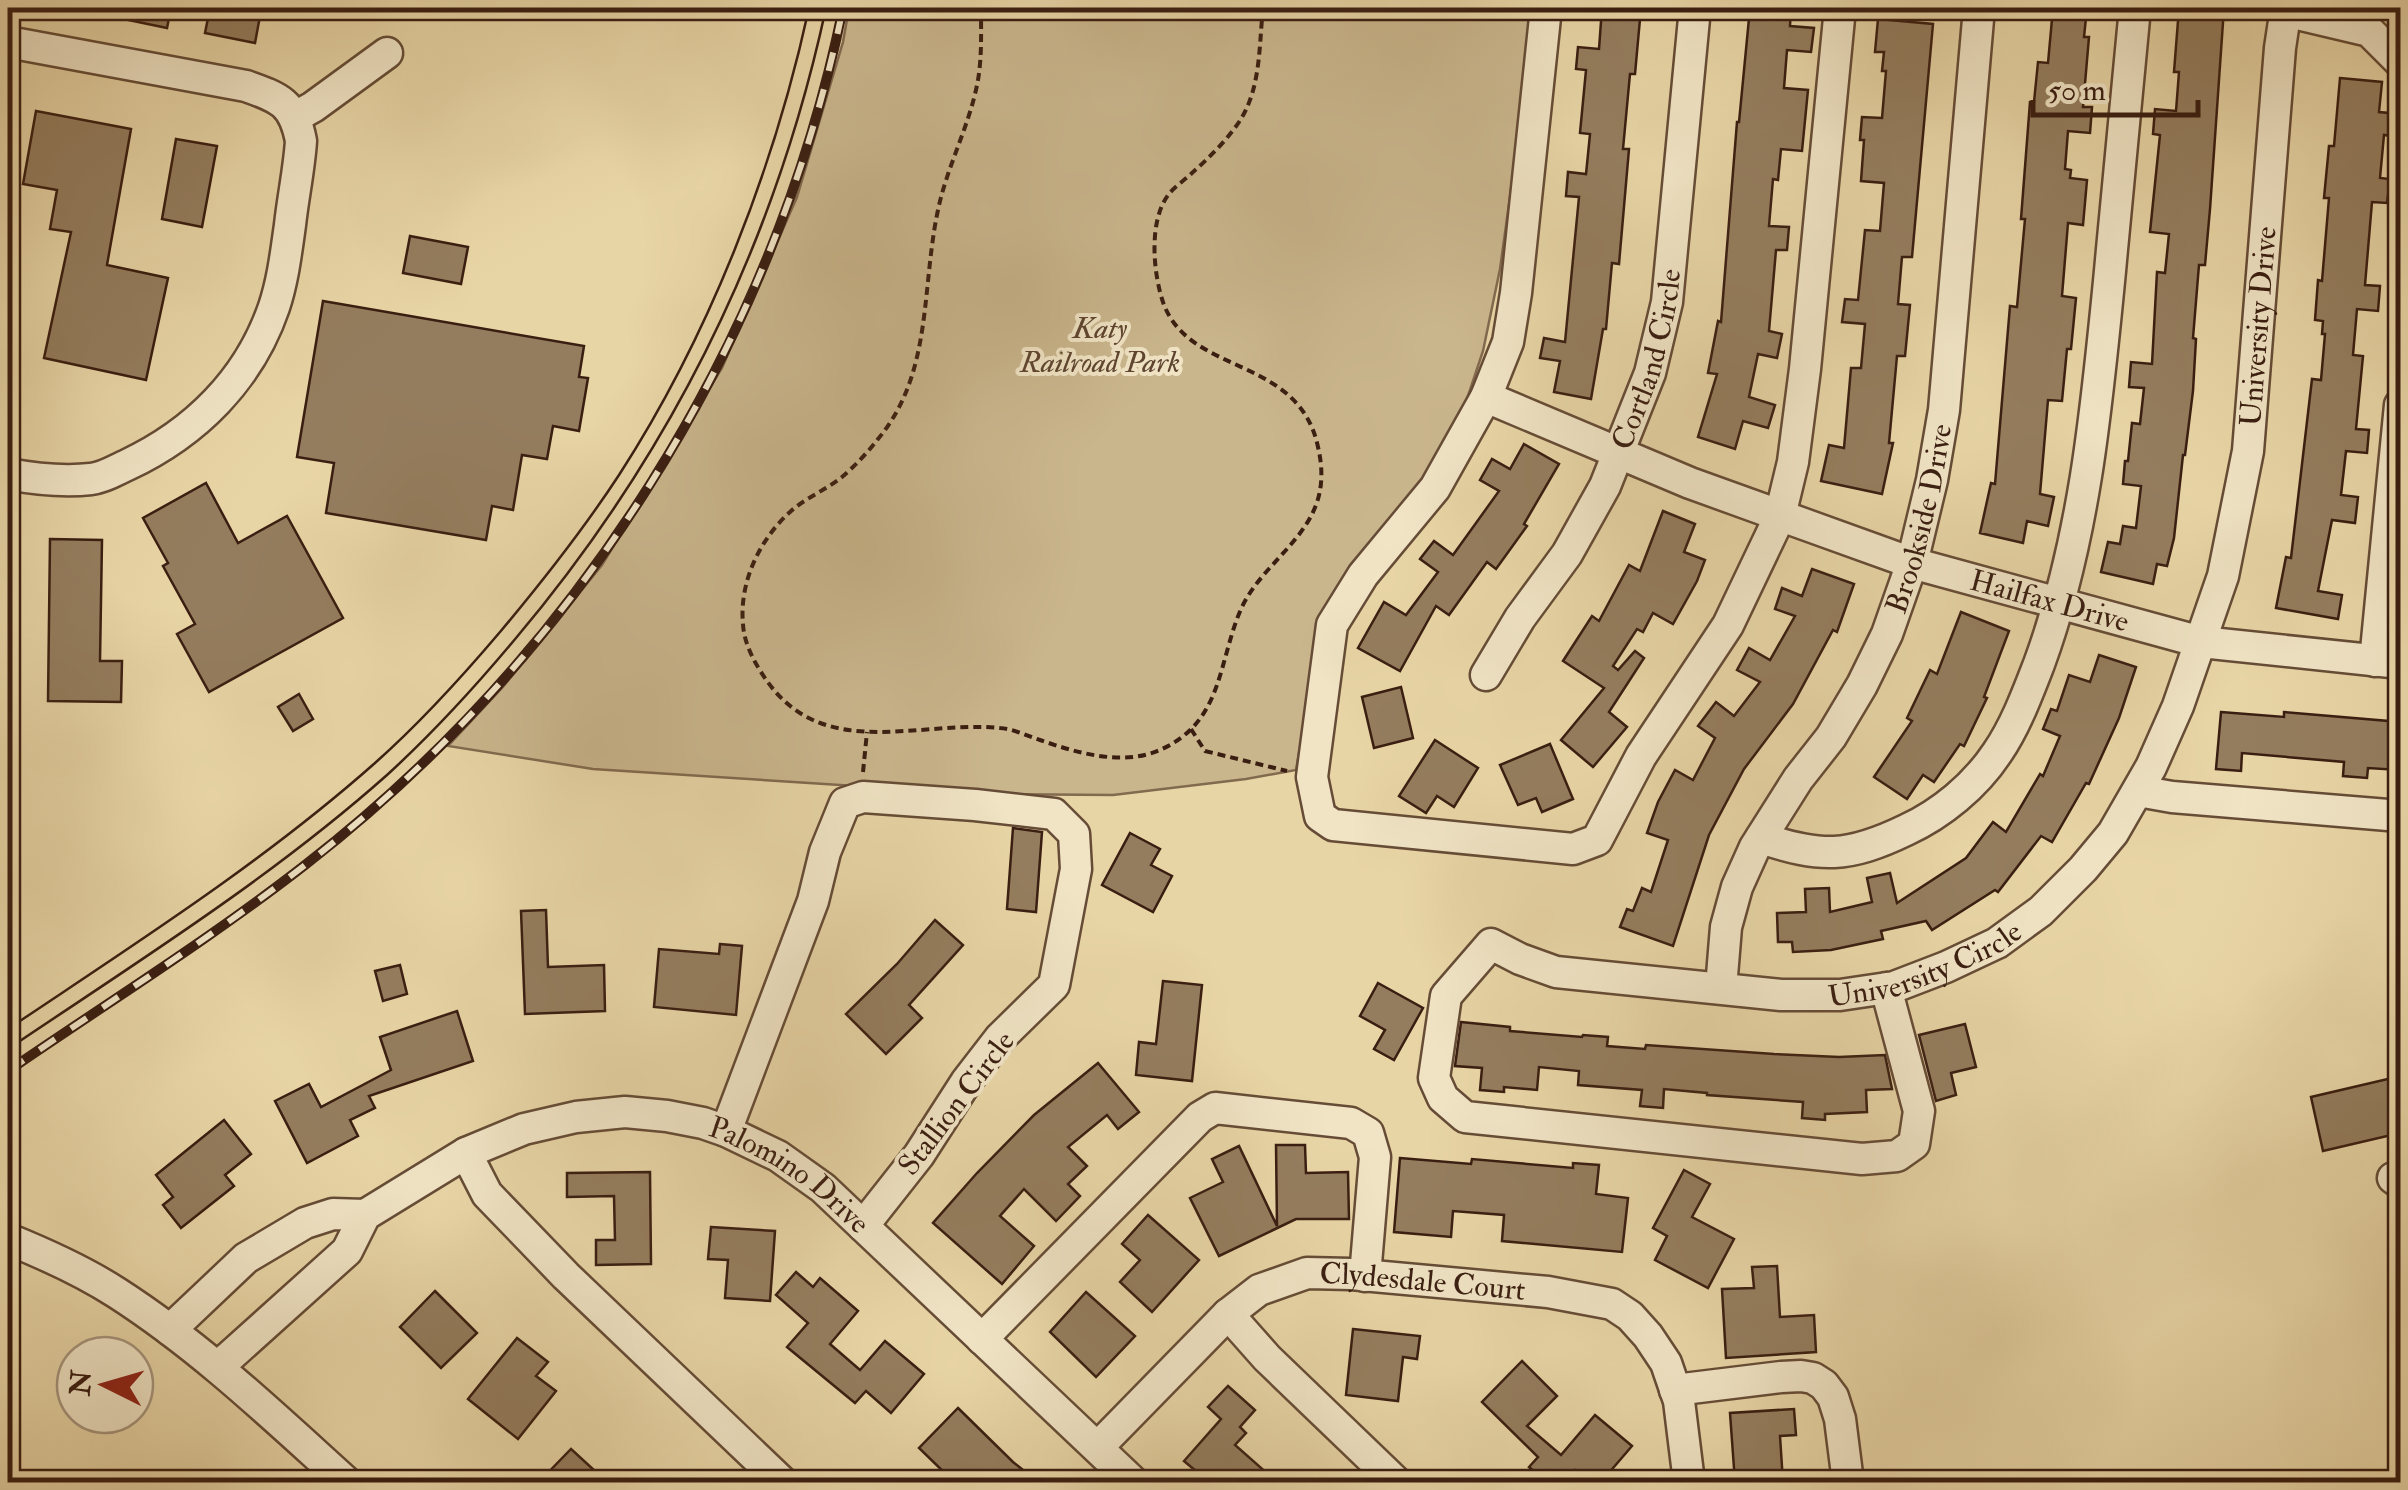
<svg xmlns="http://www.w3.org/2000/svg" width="2408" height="1490" viewBox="0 0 2408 1490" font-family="'IM FELL Double Pica',serif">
<rect width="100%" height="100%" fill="#e8d5a6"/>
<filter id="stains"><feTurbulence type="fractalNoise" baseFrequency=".002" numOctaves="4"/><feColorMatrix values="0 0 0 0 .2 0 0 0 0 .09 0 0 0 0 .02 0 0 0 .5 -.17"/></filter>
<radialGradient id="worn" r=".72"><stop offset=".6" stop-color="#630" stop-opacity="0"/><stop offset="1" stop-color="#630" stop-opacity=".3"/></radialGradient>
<path fill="#cab68d" stroke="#826a4f" stroke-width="2.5" d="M849,8h687l-36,261 -17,82 -25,75 -30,61 -108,147 -24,136 -50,9 -133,16 -132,-1 -388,-25 -145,-23 54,-58 100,-123 120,-197 75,-171 46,-155z"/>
<g fill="#947d5e" stroke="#3a1e11" stroke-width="2.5">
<path d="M110,8h61l-4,20 -58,-12z"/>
<path d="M210,8l50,8 -5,27 -50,-10z"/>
<path d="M1602,8h39l-6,66h-5l-7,75h6l-10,115 -7,-1 -6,66h-3l-12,70 -37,-7 6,-31 -20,-3 4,-20 21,4 14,-145 -13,-1 2,-24 18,2 4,-40 -10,-1 6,-63 -10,-1 2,-22 21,2z"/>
<path d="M1750,8h41l-1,18 24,2 -3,24 -24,-2 -3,38 24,2 -6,61 -21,-2 -3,31 -5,-1 -4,47 20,1 -2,23h-11l-7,81 13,3 -5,24 -19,-4 -9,43 26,8 -7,23 -25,-7 -8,28 -37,-12 19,-63 -9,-1 10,-52 3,1 16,-200h2z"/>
<path d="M2053,8h34l-3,29h5l-6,70h9l-2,26 -22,-2 -3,38 6,1 -1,8 17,2 -4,45 -15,-2 -6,73 14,2 -5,51h-4l-5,52 -14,-1 -8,94 14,3 -6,29 -21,-5 -4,22 -43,-10 11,-50 4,1 15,-178 7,1 8,-88h-4l9,-117h4l4,-40 10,1z"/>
<path d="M2179,8h45l-14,201 -5,56h-6l-6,73 3,1 -3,52 -8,64h-2l-9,83 -7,28 -10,-2 -4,20 -52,-12 7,-30 12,2 3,-18 13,2 5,-42 -18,-2 2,-23h3l4,-38 8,1 4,-36 -15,-1 2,-25 21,2 5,-92 8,1 4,-39 -19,-2 10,-97 -7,-1 2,-25 21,2 3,-39h-5z"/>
<path d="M1878,19l55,5 -21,233h-10l-4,47 12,1 -5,51h-8l-8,87h4l-11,51 -61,-13 8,-36 15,3 7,-80h10l4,-44 -23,-2 3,-23 13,1 7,-70 15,1 4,-48 -23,-2 3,-41h-4l2,-23 20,1 4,-47h-4l2,-19h-9z"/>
<path d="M2340,78l42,4 -3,30 21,2v23l-16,-2 -4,43 10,1 -3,24 -15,-1 -7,83 15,1 -2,25 -21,-2 -4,46 10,1 -7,73 13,1 -2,23 -21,-2 -5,44 17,2 -3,26 -23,-3 -14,71 24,4 -4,24 -62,-11 10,-51 5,1 21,-179 9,1 4,-46h-3l1,-13 -8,-1 3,-40 4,1 7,-83h-5l5,-52h5z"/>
<path d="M36,111l95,18 -24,136 61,13 -22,102 -102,-22 27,-126 -21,-3 7,-39 -34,-6z"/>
<path d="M176,139l41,7 -15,81 -40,-8z"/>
<path d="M410,236l58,11 -7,37 -58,-11z"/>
<path d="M323,301l261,45 -5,31 9,1 -9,53 -26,-5 -6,33 -25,-4 -9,55 -21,-4 -6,34 -160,-27 8,-50 -37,-6z"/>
<path d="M1524,444l35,20 -35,60 3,2 -31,43 -9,-7 -38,53 -13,-9 -36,65 -42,-23 26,-46 22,13 32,-43 -18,-13 14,-18 19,14 46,-64 -19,-11 12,-21 18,10z"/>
<path d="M206,483l32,60 49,-27 56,102 -134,74 -32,-58 18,-10 -32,-58 5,-3 -25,-45z"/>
<path d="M1663,511l32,13 -11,28 21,8 -8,21 -24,43 -20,-11 -10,19 -6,-3 -24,37 5,4 17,-19 9,7 -35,54 18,15 -34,40 -32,-27 43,-52 -41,-27 29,-45 7,5 30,-56 11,6z"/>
<path d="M50,539l52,1 -2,121h22l-1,41 -73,-1z"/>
<path d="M1812,569l42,15 -17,48 -4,-2 -40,74 -49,65 -35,66 -36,111 -53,-19 7,-18 6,2 9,-23 9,4 17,-52 -21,-7 11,-31 17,-32 18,10 22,-42 -17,-12 18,-24 18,14 26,-34 -23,-12 12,-22 21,12 25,-44 -20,-7 7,-21 20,8z"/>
<path d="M1961,612l48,19 -25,66 3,1 -23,48 -4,-2 -26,38 -11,-7 -16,24 -33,-22 38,-56 -5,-3 23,-48 7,4z"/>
<path d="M2099,655l37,12 -17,51 -30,66 -3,-1 -34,59 -11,-6 -43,56 -3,-2 -63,40 -6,-9 -45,10 2,8 -52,11 -38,2 -1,-10h-14l-1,-29 29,-1 -1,-23 24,-1 1,24 42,-10 -5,-24 23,-5 7,30 69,-45 27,-36 13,10 34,-58 3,2 17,-40 -17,-7 8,-20 6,2 12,-36 21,7z"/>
<path d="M1401,687l12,51 -39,10 -12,-51z"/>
<path d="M299,694l14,25 -20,12 -15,-24z"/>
<path d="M2221,712l63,5v-5l116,10 -1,48 -31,-2 -1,10 -24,-2 1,-14 -102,-9 -1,18 -25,-2z"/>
<path d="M1435,740l43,28 -24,39 -17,-11 -11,17 -27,-17z"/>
<path d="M1550,744l23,55 -31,13 -6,-14 -18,7 -18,-40z"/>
<path d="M1013,828l29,4 -6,80 -29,-3z"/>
<path d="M1130,833l30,16 -9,16 21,11 -19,36 -51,-27z"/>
<path d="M546,910l2,57 56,-2 1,46 -80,3 -4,-103z"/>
<path d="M935,920l28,25 -54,60 13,13 -36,36 -40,-40 51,-50z"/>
<path d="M720,944l22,2 -6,69 -82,-8 5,-58 60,5z"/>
<path d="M400,965l7,29 -24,7 -8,-30z"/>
<path d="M1163,981l39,4 -10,96 -56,-6 3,-33 17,2z"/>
<path d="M1378,983l45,25 -29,52 -20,-11 11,-19 -25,-14z"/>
<path d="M457,1011l16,50 -104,35 6,12 -25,12 8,16 -51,27 -32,-62 34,-17 12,23 70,-37 -11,-33z"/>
<path d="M1461,1022l49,5v4l72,6 1,-2 25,2 -1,9 38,3 1,-4 128,9 65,3 46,-2 7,34 -26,1 1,22 -42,2v6l-23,-2 1,-16 -96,-7v-2l-43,-4 -1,19 -23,-2 2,-16 -64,-5 1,-14 -40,-4 -2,23 -33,-3v5l-24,-2 2,-22 -27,-2z"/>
<path d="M1965,1024l11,43 -25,6 5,22 -20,6 -17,-66z"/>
<path d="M1098,1063l41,49 -21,17 -11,-14 -39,32 19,19 -19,18 12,12 -24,25 -32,-32 -24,27 34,30 -32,38 -69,-61 44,-50 57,-58z"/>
<path d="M2392,1078l8,38v17l-77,18 -12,-54z"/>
<path d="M224,1120l27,34 -26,21 9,11 -53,42 -18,-23 10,-8 -17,-22z"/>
<path d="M1276,1145h29l1,28 42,-1 1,47h-53l-77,37 -29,-58 33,-16 -11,-23 27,-13 38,80z"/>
<path d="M1400,1158l71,6 1,-5 101,9v-5l26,2 -3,29 32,4 -6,54 -120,-11 2,-26 -51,-4 -2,26 -57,-5z"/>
<path d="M1684,1170l26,14 -18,33 42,22 -26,49 -53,-28 12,-24 -14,-8z"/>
<path d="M650,1172l1,92 -55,1v-25h19l-1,-44 -47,1v-24z"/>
<path d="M1148,1215l51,45 -47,52 -32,-30 20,-22 -18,-16z"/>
<path d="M711,1227l64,4 -5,70 -45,-3 3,-38 -20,-1z"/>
<path d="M1777,1266l3,51 34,-2 2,37 -90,6 -4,-69 32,-1 -2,-21z"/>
<path d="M796,1272l17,15 7,-9 38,33 -28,33 30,26 25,-29 39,33 -33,39 -25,-22 -11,12 -68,-56 21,-24 -32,-28z"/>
<path d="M435,1291l42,42 -36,35 -41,-41z"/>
<path d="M1086,1292l49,44 -39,41 -46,-45z"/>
<path d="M1353,1329l67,7 -3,23 -14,-2 -5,44 -52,-6z"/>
<path d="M517,1338l31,24 -12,14 20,15 -38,48 -50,-40z"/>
<path d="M1522,1361l35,35 -30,30 34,29 34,-40 37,31 -31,36h-12l-14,-12 -11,12h-17l-18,-15 9,-10 -56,-55z"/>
<path d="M1228,1386l27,24 -15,17 6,6 -11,12 42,37h-68l-25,-21 37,-42 -13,-12z"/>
<path d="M958,1408l55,54 25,20h-84l-35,-34z"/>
<path d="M1794,1409l2,26 -16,1 3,46h-48l-5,-69z"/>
<path d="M571,1449l36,33h-68z"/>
</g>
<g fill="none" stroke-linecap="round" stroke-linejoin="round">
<defs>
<g id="minor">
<path d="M1546,8l-30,285 -8,49 -22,55 -51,91 -72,87 -31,50 -20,152 8,39 13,9 240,24 24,-9 44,-84 87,-131 52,-109 13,-54 12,-93 35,-361"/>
<path d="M2285,11l84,20 31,31"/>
<path d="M8,42l238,44c34,12 48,17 55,55 -2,29 -8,56 -11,84 -4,28 -7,55 -16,82 -25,73 -79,126 -147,158 -11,5 -24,13 -36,14 -27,3 -56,0 -83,-5"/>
<path d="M295,117l18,-10 74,-54"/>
<path id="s1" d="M1486,397l204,86 222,80 289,79 199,21"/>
<path d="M2375,661l25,-256"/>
<path id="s2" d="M1486,675l34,-57 47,-64 38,-68 45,-113 17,-71 28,-294"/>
<path d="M2138,791l34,6 228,19"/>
<path d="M1761,838c60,20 87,20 145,-8 35,-16 69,-44 91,-77 18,-26 30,-58 42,-89 46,-125 58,-260 71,-393 8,-88 17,-176 25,-263"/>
<path id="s3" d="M1721,988l5,-61 11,-40 18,-40 43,-68 33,-42 31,-52 25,-51 25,-71 20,-83 12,-70 35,-402"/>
<path id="s4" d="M1886,988l33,123 -5,33 -17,12 -35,3 -397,-42 -22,-19 -9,-20 12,-82 45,-52 29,15 36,13 225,23h59l54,-8 52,-20 51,-24 44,-32 42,-42 30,-36 38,-66 27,-61 45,-130 25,-125 32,-403 6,-40"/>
<path d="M726,1131l87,-230 12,-49 20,-49 18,-6 112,8 79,9 20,20 2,35 -22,116 -54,53 -34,44 -47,73 -56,71"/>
<path d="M466,1153l21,41 79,82 216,206"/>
<path d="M2393,1178l7,5"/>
<path d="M8,1239c37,15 75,32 109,54 84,54 156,123 229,189"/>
<path d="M1228,1314l39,44 129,124"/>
<path d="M170,1330l76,-72 59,-35 28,-9 32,1"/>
<path d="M982,1339l218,-222 15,-9 136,15 17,10 7,24 -10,119"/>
<path id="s5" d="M218,1367l129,-116 18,-36 101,-62 58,-24 52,-12 49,-5 42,4 36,7 23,8 52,25 45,32 310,294"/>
<path d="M1675,1390l106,-13 20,-1 12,2 11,7 9,12 7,22 8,63"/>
<path id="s6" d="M1098,1447l130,-133 31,-24 48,-17 44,1 197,18 64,12 18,12 18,20 18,27 13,38 10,81"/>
</g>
</defs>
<use href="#minor" stroke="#664c36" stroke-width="35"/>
<g stroke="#3a1e11" stroke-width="4" stroke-dasharray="8 5" stroke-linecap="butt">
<path d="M981,8c0,24 1,48 -3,72 -8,45 -31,86 -40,130 -17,79 -5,163 -60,229 -10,13 -23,27 -36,38 -16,13 -37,21 -52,35 -30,27 -51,70 -47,112 1,20 12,40 24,57 57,81 152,39 233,47 14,1 27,8 40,12 37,13 84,27 122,9 61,-28 56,-87 79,-140 19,-42 64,-66 77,-110 5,-17 4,-35 0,-52 -19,-91 -126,-71 -154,-142 -11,-30 -16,-85 5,-111 6,-8 16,-14 23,-21 17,-15 37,-35 49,-54 20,-33 18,-74 22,-111"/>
<path d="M1191,729l14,22 82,20"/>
<path d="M863,772l4,-40"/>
</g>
<use href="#minor" stroke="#f0e4c5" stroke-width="30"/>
<g stroke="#3a1e11" stroke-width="2.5">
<path d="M8,1029c125,-84 253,-165 367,-266 45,-40 86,-85 125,-131 42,-50 83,-102 119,-157 90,-139 155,-306 190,-467"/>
<path d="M8,1049c129,-87 262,-170 379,-274 46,-42 89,-89 129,-137 156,-185 259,-394 310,-630"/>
</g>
<defs>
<path id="rail" d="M8,1071c99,-68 202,-132 297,-206 272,-211 469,-519 538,-857"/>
</defs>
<use href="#rail" stroke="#3a1e11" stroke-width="10"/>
<use href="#rail" stroke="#f0e4c5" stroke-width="6" stroke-dasharray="19" stroke-linecap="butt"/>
</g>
<g text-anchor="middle" stroke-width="8" stroke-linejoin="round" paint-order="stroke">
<g font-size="30" fill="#3a1e11" stroke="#f0e4c5">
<text dy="10" stroke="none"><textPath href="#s4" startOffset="2035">University Drive</textPath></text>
<text dy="10" stroke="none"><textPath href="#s2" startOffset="358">Cortland Circle</textPath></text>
<text dy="10" stroke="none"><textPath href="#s3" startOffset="518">Brookside Drive</textPath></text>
<text dy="10" stroke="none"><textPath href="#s1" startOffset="600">Hailfax Drive</textPath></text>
<text dy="10" stroke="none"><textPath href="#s4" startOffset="1265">University Circle</textPath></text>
<text transform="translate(956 1103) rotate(-53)" y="10">Stallion Circle</text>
<text dy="10" stroke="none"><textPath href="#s5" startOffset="678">Palomino Drive</textPath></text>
<text dy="10" stroke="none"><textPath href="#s6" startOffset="392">Clydesdale Court</textPath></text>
</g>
<g font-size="30" font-style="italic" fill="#5e4430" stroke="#f0e4c5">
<text x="1100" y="338">Katy<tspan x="1100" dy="34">Railroad Park</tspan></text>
</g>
</g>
<rect width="2408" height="1490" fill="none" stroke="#e8d5a6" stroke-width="40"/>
<rect x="10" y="10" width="2388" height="1470" fill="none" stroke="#3a1e11" stroke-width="5"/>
<rect x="20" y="20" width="2368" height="1450" fill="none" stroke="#3a1e11" stroke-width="2.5"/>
<g transform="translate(105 1385) rotate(275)"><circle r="48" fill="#f0e4c5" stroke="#a7957d" stroke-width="2.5"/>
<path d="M0-8L18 38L0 25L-18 38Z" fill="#8f2418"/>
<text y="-15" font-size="28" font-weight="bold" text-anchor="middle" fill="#3a1e11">N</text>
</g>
<path d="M2033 100v15h165v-15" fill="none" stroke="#3a1e11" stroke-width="5"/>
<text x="2048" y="100" font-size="30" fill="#3a1e11" stroke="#f0e4c5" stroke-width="8" paint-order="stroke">50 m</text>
<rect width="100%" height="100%" filter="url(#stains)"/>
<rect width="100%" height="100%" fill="url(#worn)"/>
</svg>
